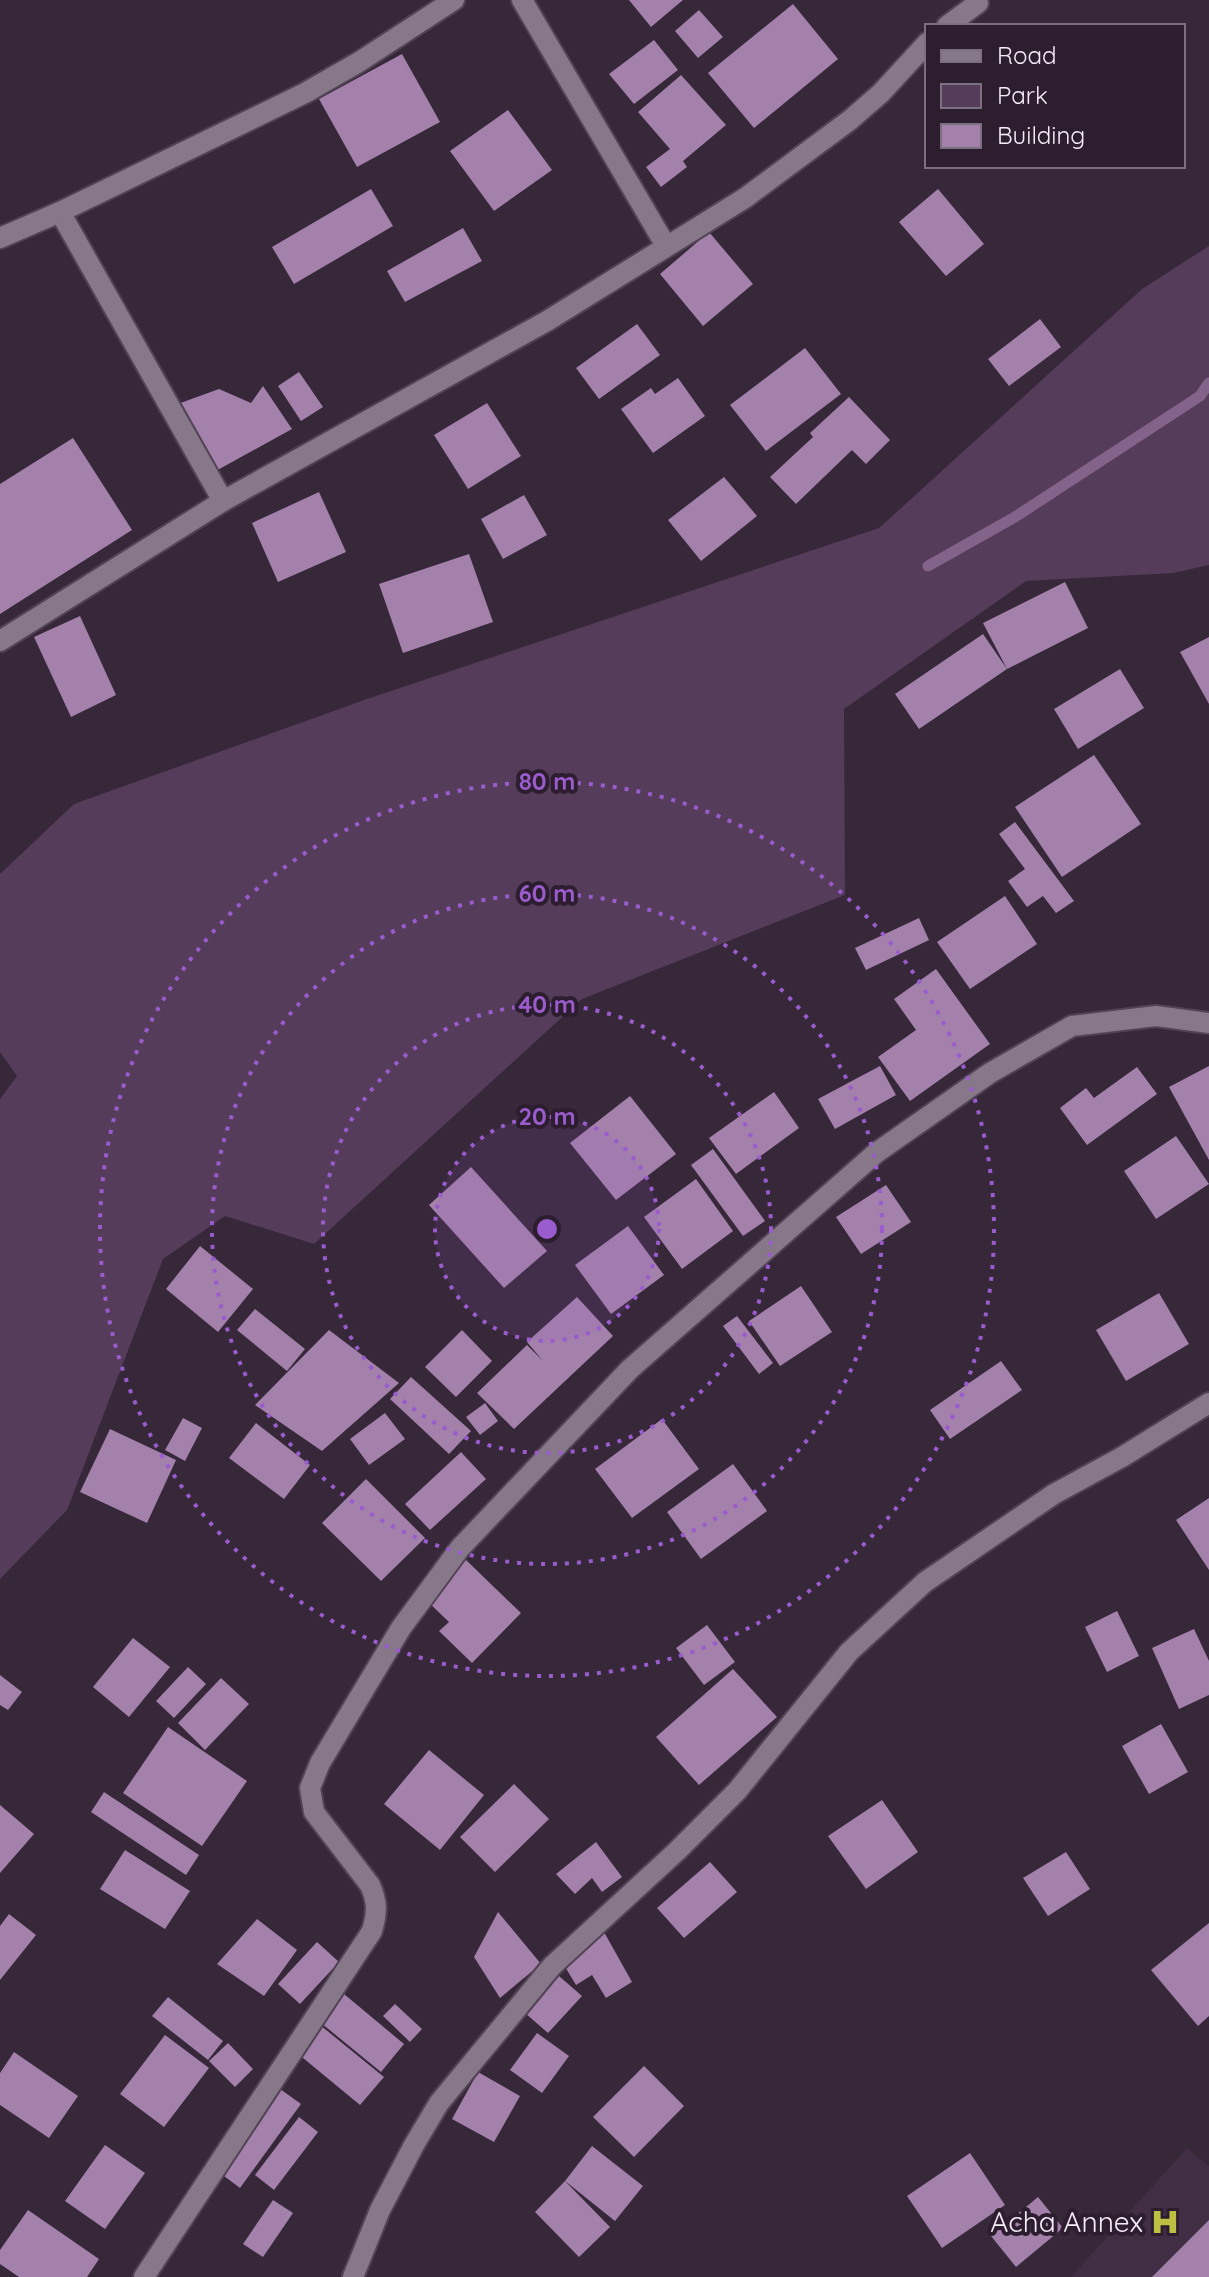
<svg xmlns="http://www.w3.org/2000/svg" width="1209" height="2277" viewBox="0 0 1209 2277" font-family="Quicksand,sans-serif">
<rect width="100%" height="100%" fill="#362739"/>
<path fill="#412e45" d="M1187,2148l22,18v111h-138z"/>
<path fill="#543c5a" d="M1209,246v319l-36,8 -147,8 -182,128 1,186 -263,104 -268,245 -89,-28 -62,43 -96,251 -67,69v-480l17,-23 -17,-24v-178l74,-70 293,-105 512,-171 263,-239z"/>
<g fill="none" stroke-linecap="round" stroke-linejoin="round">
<path stroke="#84638b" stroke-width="11" d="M928,566l87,-49 185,-121 9,-13"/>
</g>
<g fill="#a381ab">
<path d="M629,0h54l-32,27z"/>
<path d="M793,4l45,55 -84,69 -46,-55z"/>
<path d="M699,10l24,27 -25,21 -23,-27z"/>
<path d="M654,40l24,30 -44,34 -25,-30z"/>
<path d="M402,54l38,68 -83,45 -38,-68z"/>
<path d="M681,75l45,50 -43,36 4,6 -26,20 -15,-20 24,-18 -32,-37z"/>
<path d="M508,110l44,60 -58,41 -44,-60z"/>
<path d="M371,189l22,37 -99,58 -22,-37z"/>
<path d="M938,189l46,55 -38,32 -47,-54z"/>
<path d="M463,228l19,33 -77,41 -18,-31z"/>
<path d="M709,232l44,52 -50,42 -43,-52z"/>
<path d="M1040,319l21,28 -52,39 -21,-27z"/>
<path d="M637,324l23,31 -61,44 -23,-31z"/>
<path d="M805,348l36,46 -75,57 -36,-46z"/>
<path d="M299,372l24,35 -22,14 -23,-35z"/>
<path d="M678,378l27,38 -52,37 -32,-44 30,-21 4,6z"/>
<path d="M263,386l29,43 -78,43 -39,-67 44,-16 32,14z"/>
<path d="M849,397l41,43 -24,24 -14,-14 -56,54 -26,-27 43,-40 -3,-4z"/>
<path d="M487,403l34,53 -53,33 -34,-54z"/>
<path d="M73,438l59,92 -132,84v-130z"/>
<path d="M724,477l33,39 -56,45 -33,-41z"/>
<path d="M319,492l27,60 -68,30 -26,-59z"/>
<path d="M524,495l23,40 -44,24 -22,-40z"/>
<path d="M469,554l24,68 -90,31 -24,-69z"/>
<path d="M1065,582l23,46 -81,41 -24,-46z"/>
<path d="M80,616l36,79 -45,22 -37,-80z"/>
<path d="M983,634l24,35 -88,60 -24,-35z"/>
<path d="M1209,637v67l-29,-52z"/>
<path d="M1120,669l24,39 -66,41 -24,-40z"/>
<path d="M1094,755l47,69 -79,53 -47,-70z"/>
<path d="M1015,822l59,79 -18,12 -13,-17 -16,11 -19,-26 17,-12 -26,-35z"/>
<path d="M1005,896l32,48 -67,45 -33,-47z"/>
<path d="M919,918l10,22 -63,30 -11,-22z"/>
<path d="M936,969l54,75 -80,57 -32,-44 38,-27 -22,-31z"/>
<path d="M880,1066l16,29 -61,34 -17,-30z"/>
<path d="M1209,1066v94l-40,-73z"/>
<path d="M1137,1067l20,27 -70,51 -27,-37 26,-20 8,10z"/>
<path d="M774,1092l25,36 -63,46 -27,-36z"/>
<path d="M630,1096l46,58 -60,46 -46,-57z"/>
<path d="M1176,1136l33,48 -53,35 -32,-48z"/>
<path d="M713,1149l52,72 -22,15 -52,-71z"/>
<path d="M471,1167l76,84 -43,37 -75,-83z"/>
<path d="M696,1179l37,52 -51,38 -38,-52z"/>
<path d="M886,1185l25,37 -50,32 -25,-37z"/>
<path d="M628,1226l36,49 -53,39 -36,-49z"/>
<path d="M200,1246l53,43 -35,43 -52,-43z"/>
<path d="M801,1286l31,46 -52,34 -31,-45z"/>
<path d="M1159,1293l30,51 -63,37 -30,-51z"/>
<path d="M577,1297l36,39 -99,93 -37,-36 50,-48 16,16 -16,-19z"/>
<path d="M255,1309l50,40 -18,22 -50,-41z"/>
<path d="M737,1316l36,47 -14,11 -36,-48z"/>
<path d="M329,1330l70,53 -77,68 -67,-46z"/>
<path d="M462,1330l30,31 -36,36 -31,-30z"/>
<path d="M1001,1361l21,29 -72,49 -20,-29z"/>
<path d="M411,1377l60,54 -22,23 -59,-55z"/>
<path d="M485,1403l13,18 -18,14 -14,-18z"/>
<path d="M385,1413l20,26 -36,26 -19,-26z"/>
<path d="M183,1418l19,10 -17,33 -20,-11z"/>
<path d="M662,1419l37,50 -67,49 -37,-49z"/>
<path d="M256,1423l54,42 -26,34 -55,-41z"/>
<path d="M110,1429l66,31 -29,63 -67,-31z"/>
<path d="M461,1452l25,27 -56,51 -25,-26z"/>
<path d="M733,1464l34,47 -66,48 -34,-47z"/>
<path d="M366,1479l59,59 -44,43 -59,-58z"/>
<path d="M1209,1498v72l-33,-50z"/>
<path d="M465,1559l56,54 -49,50 -33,-32 10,-9 -23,-22z"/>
<path d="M1117,1611l22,45 -32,16 -22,-45z"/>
<path d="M707,1625l28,37 -31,23 -28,-37z"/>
<path d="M1194,1629l15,32v34l-30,14 -27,-61z"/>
<path d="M133,1638l37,29 -41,50 -36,-30z"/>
<path d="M188,1667l18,17 -32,34 -18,-17z"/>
<path d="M733,1669l44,48 -78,68 -43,-48z"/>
<path d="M0,1675l22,17 -14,18 -8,-5z"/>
<path d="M221,1678l28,26 -44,46 -27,-27z"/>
<path d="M1161,1724l27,48 -39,22 -27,-48z"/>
<path d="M168,1727l79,54 -45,65 -79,-53z"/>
<path d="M429,1750l55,45 -44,55 -56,-46z"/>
<path d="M514,1784l35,35 -54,53 -35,-35z"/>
<path d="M104,1792l95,63 -13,20 -95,-63z"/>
<path d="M882,1800l36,52 -52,37 -38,-53z"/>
<path d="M0,1805l34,29 -34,39z"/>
<path d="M596,1842l26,35 -20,15 -10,-14 -17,16 -19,-20z"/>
<path d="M125,1850l65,41 -25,38 -65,-40z"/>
<path d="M1066,1852l24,37 -42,27 -25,-38z"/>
<path d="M710,1862l27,30 -53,46 -27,-30z"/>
<path d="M498,1912l43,52 -41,34 -26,-41z"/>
<path d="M9,1914l27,21 -36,45v-54z"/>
<path d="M257,1919l40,31 -33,46 -47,-32z"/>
<path d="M1209,1923v93l-11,10 -47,-56z"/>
<path d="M604,1932l28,50 -26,16 -14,-23 -16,10 -15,-25z"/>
<path d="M317,1942l22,20 -39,42 -22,-20z"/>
<path d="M559,1976l23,20 -34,37 -23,-20z"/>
<path d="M344,1994l60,50 -23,28 -60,-49z"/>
<path d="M168,1997l55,44 -15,19 -56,-44z"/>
<path d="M395,2004l27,25 -12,13 -27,-26z"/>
<path d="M320,2025l64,52 -24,28 -63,-52z"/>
<path d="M537,2033l32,23 -27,37 -32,-23z"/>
<path d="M165,2035l44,33 -45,59 -44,-33z"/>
<path d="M228,2043l25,26 -18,18 -26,-26z"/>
<path d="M14,2052l64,44 -29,42 -49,-33v-32z"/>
<path d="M644,2066l40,40 -50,51 -41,-40z"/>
<path d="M478,2072l42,24 -26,46 -42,-23z"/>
<path d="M276,2086l25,18 -61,84 -24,-18z"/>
<path d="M299,2117l19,15 -44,58 -19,-15z"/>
<path d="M105,2145l40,28 -40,56 -40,-28z"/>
<path d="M592,2146l51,40 -28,35 -50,-40z"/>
<path d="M970,2153l35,52 -63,43 -35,-52z"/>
<path d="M565,2181l45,46 -31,30 -44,-45z"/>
<path d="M1038,2197l25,31 -47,39 -25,-31z"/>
<path d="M273,2200l20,13 -30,44 -20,-13z"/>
<path d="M28,2210l71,49 -12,18h-68l-19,-13v-14z"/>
<path d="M1209,2220v57h-57z"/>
</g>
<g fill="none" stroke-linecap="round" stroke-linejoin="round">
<defs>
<g id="minor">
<path d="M522,0l144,246"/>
<path d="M947,26l31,-23"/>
<path d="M60,212l163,289"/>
<path d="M0,238l60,-26 245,-119 54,-31 95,-62"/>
<path d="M0,641l223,-140 324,-180 198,-123 105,-78 31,-27 46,-50"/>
<path d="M144,2277l228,-346c5,-18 6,-28 -2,-46l-56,-73 -4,-24 10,-25 81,-135 59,-80 170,-179 246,-216 114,-80 82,-47 84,-10 53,7"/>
<path d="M353,2277l27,-67 34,-65 25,-42 113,-137 125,-115 60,-60 112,-139 76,-70 129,-88 68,-37 87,-54"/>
</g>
</defs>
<use href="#minor" stroke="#514254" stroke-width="24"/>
<use href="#minor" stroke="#867789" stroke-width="20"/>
</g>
<circle cx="547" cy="1229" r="112" fill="#9a5ccd" fill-opacity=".12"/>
<g fill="none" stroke="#9a5ccd" stroke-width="4" stroke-dasharray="4 8">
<circle cx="547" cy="1229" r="112"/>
<circle cx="547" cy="1229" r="224"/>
<circle cx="547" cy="1229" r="335"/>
<circle cx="547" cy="1229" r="447"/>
</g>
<defs>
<symbol id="hospital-bare" viewBox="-9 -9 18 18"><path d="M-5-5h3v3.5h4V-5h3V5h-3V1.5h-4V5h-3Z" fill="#bdbf43" stroke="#2c1d2f" stroke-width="2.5" paint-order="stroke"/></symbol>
</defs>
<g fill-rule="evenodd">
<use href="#hospital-bare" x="1145" y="2202" width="40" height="40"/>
</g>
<g text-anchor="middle" stroke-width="8" stroke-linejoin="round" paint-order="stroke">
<g font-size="28" fill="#f5ebf7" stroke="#2c1d2f" text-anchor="end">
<text x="1143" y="2232">Acha Annex</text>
</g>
</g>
<circle cx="547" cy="1229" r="12" fill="#9a5ccd" stroke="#2c1d2f" stroke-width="4"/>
<g font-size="24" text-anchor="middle" font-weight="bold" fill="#9a5ccd" stroke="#2c1d2f" stroke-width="8" stroke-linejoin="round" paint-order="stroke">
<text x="547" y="790">80 m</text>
<text x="547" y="902">60 m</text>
<text x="547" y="1013">40 m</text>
<text x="547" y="1125">20 m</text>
</g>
<rect x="925" y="24" width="260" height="144" fill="#2c1d2f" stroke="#7c6f7f" stroke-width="2"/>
<rect x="941" y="50" width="40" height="12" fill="#867789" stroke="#7c6f7f" stroke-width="2"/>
<text x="997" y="64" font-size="24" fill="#f5ebf7">Road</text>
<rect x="941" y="84" width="40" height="24" fill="#543c5a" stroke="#7c6f7f" stroke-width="2"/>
<text x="997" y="104" font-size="24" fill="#f5ebf7">Park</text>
<rect x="941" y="124" width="40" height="24" fill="#a381ab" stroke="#7c6f7f" stroke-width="2"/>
<text x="997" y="144" font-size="24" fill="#f5ebf7">Building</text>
</svg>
